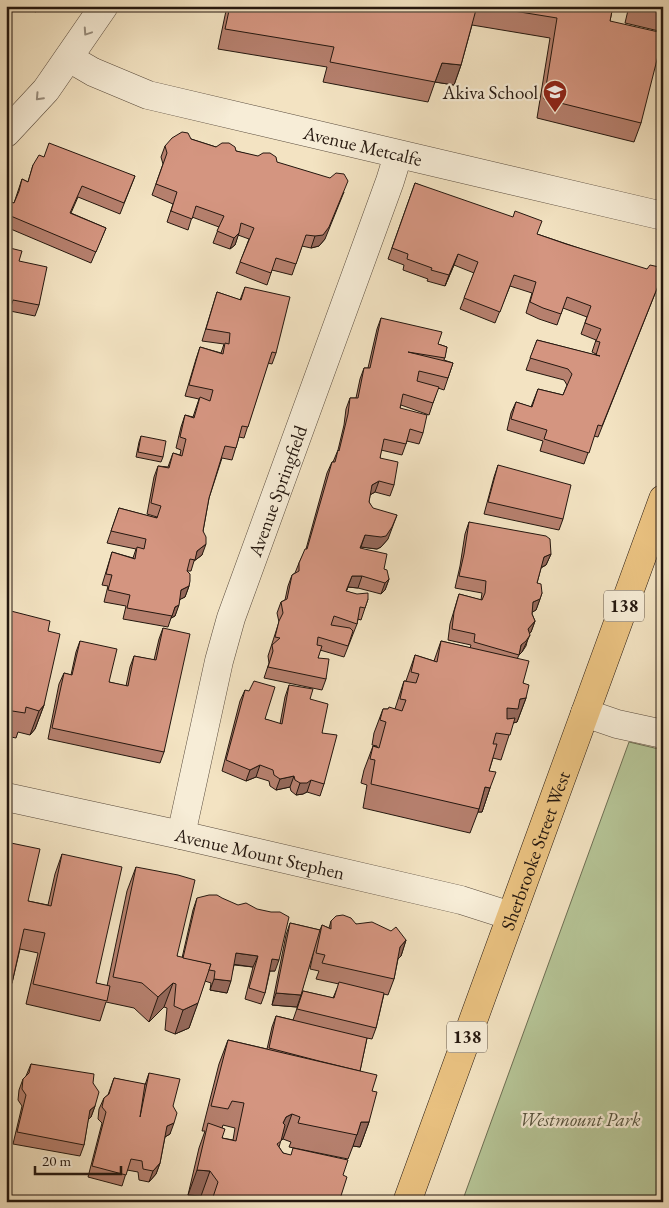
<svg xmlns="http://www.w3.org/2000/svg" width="669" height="1208" viewBox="0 0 669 1208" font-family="'EB Garamond',serif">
<rect width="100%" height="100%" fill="#f3e3c2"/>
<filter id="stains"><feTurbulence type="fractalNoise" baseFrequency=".004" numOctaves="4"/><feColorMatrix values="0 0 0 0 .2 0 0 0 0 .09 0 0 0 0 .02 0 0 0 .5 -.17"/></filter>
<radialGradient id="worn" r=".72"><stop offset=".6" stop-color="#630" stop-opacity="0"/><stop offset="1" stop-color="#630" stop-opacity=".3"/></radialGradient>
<path fill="#b6c597" stroke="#6d6e53" d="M629,742l34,8v452h-201z"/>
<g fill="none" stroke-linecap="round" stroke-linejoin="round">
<defs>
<g id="minor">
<path id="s1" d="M69,58l24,14 55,23 515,121"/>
<path d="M6,133l40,-43 58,-84"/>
<path d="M585,713l32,11 46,10"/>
<path id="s2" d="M6,797l175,38 280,65 50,16"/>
<path id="s3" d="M181,835l38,-174 12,-43 159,-437 8,-26"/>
</g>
<g id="major">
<path id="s4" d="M407,1202l256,-703"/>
</g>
</defs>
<use href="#minor" stroke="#584a3c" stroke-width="29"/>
<use href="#major" stroke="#24170f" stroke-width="29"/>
<use href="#minor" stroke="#f7edd7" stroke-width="28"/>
<use href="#major" stroke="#eac281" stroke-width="28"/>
</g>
<g fill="#b6806e" stroke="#24170f" fill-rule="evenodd">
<path d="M15,6h23l-2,6z"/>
<path d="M227,6h386l-3,15 31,102 -7,19 -97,-24 13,-80 -78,-13 -11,40 -7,20 -19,-3 -7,20 -105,-20 4,-15 -109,-18z"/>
<path d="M629,6h34v26l-38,-9z"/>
<path d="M191,139l25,8 20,4 41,11 48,77 -6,7 -8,2 -9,-2 -10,29 -20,-5 -5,15 -31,-12 13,-34 -11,-4 -3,10 -5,4 -17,-6 6,-16 -27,-10 -4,13 -21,-8 6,-18 -21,-9 11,-31 -2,-7 4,-11z"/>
<path d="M44,157l91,19 -15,38 -42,-17 -7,16 35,15 -15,35 -85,-36v-27l8,3 8,-24 6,3 5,-17z"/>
<path d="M415,183l122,51 125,42 -64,161 -4,-1 -10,28 -44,-13 3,-10 -36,-11 4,-17 5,-11 15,5 7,-18 25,6 4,-10 -3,-5 -38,-10 11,-30 58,15 1,-1 -4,-2 4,-12 -15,-6 6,-17 -24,-9 -6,17 -18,-6 -13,-6 6,-20 -22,-7 -15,37 -35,-14 14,-36 -20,-8 -9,21 -18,-5 1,-2 -25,-9 1,-5 -16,-6z"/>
<path d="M6,247l13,14 20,44 -4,11 -25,-5 -4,10z"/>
<path d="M245,287l31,66 -4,11 -4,-1 -24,75 -5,-1 -7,23 -10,-2 -13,40 -6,33 -1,24 -8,6 -3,10h-4l2,15 -4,11 -5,2 -5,17 -4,2 -3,9 -45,-8 3,-13 -22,-4 4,-16 -6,-1 10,-33 21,6 3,-9 -29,-6 12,-35 37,10 1,-1 -10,-3 7,-37 4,-11 10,1 5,-14 7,2 1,-5 -5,-2 5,-21 4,-12 8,2 6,-18 -14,-3 11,-37 4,-12 21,6 3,-9 -22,-3 15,-49 23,8z"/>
<path d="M381,318l57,26 9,3 -3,13 9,3 -9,27 -6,-2 -9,27 -28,-10 -1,3 23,25 -4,11 -12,-3 -5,14 -21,-5 -1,8 14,27 -4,11 -15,-4 -5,3 -1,7 19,37 -7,8 -4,2 -16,-2 -1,1 24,21 5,10 -4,11 -4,4 -23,-6 -10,-1 -2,4 22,8 -7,21 -3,-1 -1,5 -13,33 -24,-7 -2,8 8,21 -4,11 -58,-12 5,-15 -1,-7 11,-34 -2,-9 4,-11 4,-2 3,-14 4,-11 3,-2 4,-10 7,-14 21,-76 5,-11h1l5,-12 6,-25 2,-16 4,-11h6l4,-19 4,-11h4l9,-39z"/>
<path d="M141,436l22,21 -2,5 -25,-5 3,-15z"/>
<path d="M498,465l65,54 -4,11 -75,-16 10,-37z"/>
<path d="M469,522l82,32 -5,11 -5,3 -4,15 5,10 -6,17 -4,2v2l3,7 -4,11 -2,2 -3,12 -4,6 -3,3 -2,4 6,24 3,15 -9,24 -4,1 -12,37 -8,-2 -4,13 1,17 -8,24h-4l-8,21 -107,-25 4,-23 -6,-2 3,-13 9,-24 4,1v-1l-5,-1 2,-12 9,-24h12l9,-28h2l9,-26 19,6 7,-20 29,7 1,-3 -23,-5 2,-16 9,-30 22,6 1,-7 -27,-5 5,-22 5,-32z"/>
<path d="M6,611l42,20 -4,74 -9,24 -5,6 -12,-3 -2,6 -10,-2z"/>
<path d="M163,628l1,124 -4,11 -112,-24 11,-55 5,-11 7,2 5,-23 4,-11 29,41 17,4 4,-19 4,-11 20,4 5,-21z"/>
<path d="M289,685l21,14 12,34 2,51 -4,12 -13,-4 -4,2 -7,1 -5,-4 -1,-4 -14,3 -6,-4 -1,-5 -13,-4 -10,4 -24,-10 18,-70 5,-11 20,29 15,5 5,-27z"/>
<path d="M6,842l22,59 20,4 7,-31 7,-20 34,129 11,3 20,-95 9,-24 41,89 5,2 11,-48 4,-12 78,73h-5l-5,22 -4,11 -16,-5 8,-32 -19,-2 -7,28 -17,-3 1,-7 -6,-2 -16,47 -14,6 -10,-4 2,-22 -3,-1 -15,15 -15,-14 -28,-6 -6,19 -74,-17 12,-51 -18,-4 -8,34 -6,15z"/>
<path d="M331,921l25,3 50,16 -5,16 -3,3 -4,20 -6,16 -4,-1 -8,34 -4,11 -5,-1 -7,33 12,20 -3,31 -9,25 -7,-1 -5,13 -59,-12 2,-5 -8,-3 -2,1 -2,7 4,6 60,22 -4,27h-133l-5,-6 -13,-1 11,-47 6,-17h-3l17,-67 9,-24 39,9 5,-22 4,-11 17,4 10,-29 30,7 6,-14 -23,-5 3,-8 -9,-2 4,-19 -17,57 -25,-2 14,-70 4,-12 30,7 2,-5 7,3zM223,1125l12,3 -2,12 -11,-2v-10z"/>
<path d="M31,1064l62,19 2,23 -4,11 -3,3 -4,25 -4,11 -67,-12 9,-38 -4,-6 1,-10 4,-11 3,-3z"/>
<path d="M149,1073l24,33 -3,28 -5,3 -5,26 -4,11 -7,8 -10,-2 -1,-8 -11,-2 -5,16 -34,-9 14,-54 -4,-4 1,-10 5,-11 4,-3 6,-17 31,7z"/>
</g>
<g fill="#94685a" stroke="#24170f">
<path d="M442,63l19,2 -7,20 -19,-3z"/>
<path d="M344,192l-19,47 -6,7 -8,2 4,-12z"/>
<path d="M239,233l-4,12 -5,4 4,-11z"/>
<path d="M458,254l-4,11 -9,21 4,-11z"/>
<path d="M379,481l-4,11 -7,4 4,-11z"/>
<path d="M397,515l-9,24 -7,8 -4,2 -16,-2 4,-12z"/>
<path d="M206,544l-4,11 -8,6 3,-10z"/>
<path d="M551,554l-5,11 -6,3 4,-11z"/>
<path d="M352,576h10l-4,12 -10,-1 -6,15z"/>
<path d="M389,579l-4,11 -4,4 4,-11z"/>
<path d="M189,586l-4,11 -8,4 4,-11z"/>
<path d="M540,599l-4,11 -7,4 4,-12z"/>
<path d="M179,605l-4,11 -4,2 4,-11z"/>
<path d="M535,621l-4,11 -7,8 4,-11z"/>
<path d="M530,635l-8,17 -3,3 2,-10z"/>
<path d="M526,698l-9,24 -4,1 -15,9 9,-24 13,-9z"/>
<path d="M44,705l-9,24 -5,6 9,-24z"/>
<path d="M260,765l-4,12 -10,4 4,-11z"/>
<path d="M294,776l-4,11 -14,3 4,-11z"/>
<path d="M311,780l-4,12 -4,2 -7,1 4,-12z"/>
<path d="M485,787l5,1 -8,24h-4z"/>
<path d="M406,940l-5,16 -7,7 6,-16z"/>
<path d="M236,953l22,3 -5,11 -21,-3z"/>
<path d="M272,959l7,1 -4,11h-7z"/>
<path d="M214,979l17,2 -4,12 -17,-3z"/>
<path d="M173,983l-9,24 -15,15 9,-25z"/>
<path d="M276,993l25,2 -4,12 -25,-2z"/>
<path d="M198,1003l-9,25 -14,6 8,-24z"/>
<path d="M95,1106l-4,11 -5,5 4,-12z"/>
<path d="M292,1114l-9,25 -6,3 6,-19 3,-6z"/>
<path d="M361,1122h8l-9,25 -7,-1z"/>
<path d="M174,1123l-4,11 -7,4 4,-12z"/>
<path d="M160,1163l-4,11 -7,8 4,-11z"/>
<path d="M197,1170l13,1 -9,25 -13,-1z"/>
</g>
<g fill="#d49580" stroke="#24170f">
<path d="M230,6h247l-16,59 -19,-2 -7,19 -105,-20 4,-15 -109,-18z"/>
<path d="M483,6h130l-3,15 53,12v3l-22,87 -97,-24 13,-81z"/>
<path d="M182,132l6,1 3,6 25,8 6,-4h7l6,4 1,4 9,2 13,3 5,-3h7l6,4 1,5 53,16 6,-5 8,1 4,7 -19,46 -6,8 -8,1 -9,-1 -10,29 -20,-6 -5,15 -31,-11 14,-34 -13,-5 -2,10 -5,5 -17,-7 7,-15 -28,-10 -4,13 -21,-8 6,-19 -21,-8 11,-31 -2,-7 7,-8z"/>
<path d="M49,143l86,33 -11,27 -42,-17 -12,27 36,15 -10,24 -90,-38v-14l8,3 5,-12 3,-12 6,3 5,-17 6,-10 5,2z"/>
<path d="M415,183l98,34 2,-6 27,10 -5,13 29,10 81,25 3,-4 9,2 3,9 -60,150 -4,-1 -9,28 -45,-14 3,-9 -36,-11 5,-17 16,5 6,-18 25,6 9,-21 -4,-5 -38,-11 7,-18 63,16 -4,-1 4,-13 -4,-1 5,-12 -16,-6 6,-17 -24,-9 -6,17 -18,-6 -13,-6 6,-20 -22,-7 -14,37 -36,-14 14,-36 -20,-8 -9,21 -18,-5 1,-2 -25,-9 1,-5 -16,-6z"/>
<path d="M6,247l16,4 -3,10 28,6 -8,38 -26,-5 -3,10 -4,-1z"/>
<path d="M245,287l45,10 -14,56 -4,-1 -24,75 -6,-1 -6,22 -11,-2 -16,52 -6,33 3,6v7l-9,7 -2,9 -5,-1 -3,12 3,3v7l-1,5 -8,4 -2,15 -4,2 -3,9 -45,-8 3,-13 -22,-5 4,-15 -6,-1 6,-22 23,7 2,-12 7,2 2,-10 -35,-8 8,-23 38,10 4,-12 -10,-3 7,-37 11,2 4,-15 9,3 4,-17 -6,-2 5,-22 9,3 6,-21 10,4 3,-11 -24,-5 11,-38 23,7 2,-11 4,1 1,-11 -24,-4 11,-37 24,8z"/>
<path d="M381,318l61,14 -4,12 9,3 -2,11 -37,-6 45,11 -5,15 -29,-7 -2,10 22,6 -6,16 -30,-9 -3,14 27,7 -4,18 -13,-4 -4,15 -22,-5 -4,19 18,4 -4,23 -15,-4 -7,4 -3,17 4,6 24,7 -5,12 -6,9 -5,1 -16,-2 -5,13 27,6 -3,15 3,1 2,9 -4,4 -23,-7h-10l-6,15 11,3 11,-1v6l-3,9 -5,-1 -3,17 -23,-8 -3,9 19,3 3,3 -5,15 -30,-9 -1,8 5,1 -4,12 11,1 -3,20 -58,-12 5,-16 -1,-6 8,-7 -5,-1 4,-16 4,-8 -2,-11 6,-3 5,-24 7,-4v-8l6,-14h2l25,-87h3l3,-12 1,1 9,-37 2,-16h8l6,-30h6z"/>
<path d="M141,436l25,5 -3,16 -25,-5z"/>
<path d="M498,465l73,20 -8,34 -75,-17z"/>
<path d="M469,522l77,14 4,3 1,15 -7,3 -7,26 4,1 1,9 -2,6 -7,3 -1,12 3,7 -7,8 2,6 -4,6 -5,4 -2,10 -45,-13 1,-8 -23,-5 2,-17 5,-18 23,6 3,-7 1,-12 -27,-5 5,-22z"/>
<path d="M7,610l43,11 -2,10 12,3 -16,71 -5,6 -13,-4 -1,6 -19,-3z"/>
<path d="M163,628l27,6 -26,118 -112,-24 12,-55 8,2 8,-34 37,8 -8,33 19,4 6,-30 22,4z"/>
<path d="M441,641l88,20 -6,22 6,2 -3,13 -6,1 -2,10 -11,-1v11l8,-1 -5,17 -14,-2 -3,11h4l-8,27 7,1 -6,16 -5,-1 -6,22 -108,-25 4,-24 -5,-1 3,-13 6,2 7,-26 -6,-2 3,-11h5l1,-2 13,4 4,-11 -6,-1 4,-18 12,2 3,-9 -8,-2 4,-17 22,7z"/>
<path d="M254,681l21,6 -10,32 4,1 13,4 7,-39 24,4 -3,10 18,5 -6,29 15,2 -13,49 -13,-4 -4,3h-7l-5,-3 -1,-4 -14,3 -6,-4 -1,-5 -13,-5 -10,5 -24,-10 19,-70 4,1z"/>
<path d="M6,842l34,7 -12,52 23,5 11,-52 60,13 -26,116 14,3 -3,15 -74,-17 12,-51 -21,-4 -12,54 -6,-1z"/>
<path d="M136,867l42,8 17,5 -18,76 34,8 -13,39 -15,7 -9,-4 2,-22 -3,-1 -15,14 -16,-14 -29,-6z"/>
<path d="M209,895h8l5,3 16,7 8,-2 11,6 14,3h9l9,5 -10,43 -7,-1 -7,34 -16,-5 9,-32 -22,-3 -5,28 -17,-2 1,-8 -6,-1 2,-6 -28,-6 14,-60z"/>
<path d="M343,915l8,3 5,6 16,-2 19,9 5,-4 10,13 -6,7 -6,32 -72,-16 3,-8 -9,-2 6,-28 9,4v-8l5,-5z"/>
<path d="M290,923l30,7 -19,65 -25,-2z"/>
<path d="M339,982l45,11 -8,35 -79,-19 6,-18 31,7z"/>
<path d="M276,1016l91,22 -7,33 -41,-10 -50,-13z"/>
<path d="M228,1040l149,35 -5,16 5,1 -8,30h-8l-4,13 -59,-12 2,-6 -8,-3 -6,3 -3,6 2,2 -4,16 -4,3 6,9 8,2 2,-7 55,12 -5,15 4,2 -8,25h-104l-22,-5 5,-15 -8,-11 -13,-1 11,-47 17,6 -3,9 14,3 8,-38 -12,-2 -4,8 -17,-3z"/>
<path d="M31,1064l63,10 -1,9 6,9 -4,14 -5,4 -6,35 -67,-13 9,-37 -4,-6 1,-10 6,-6z"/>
<path d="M149,1073l31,6 -7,27 4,7 -3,10 -7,3 -7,37 -7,8 -10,-2 -1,-8 -11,-2 -5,16 -34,-9 14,-54 -4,-5 2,-9 5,-4 5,-16 31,6 -5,33z"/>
</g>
<defs><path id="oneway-chevron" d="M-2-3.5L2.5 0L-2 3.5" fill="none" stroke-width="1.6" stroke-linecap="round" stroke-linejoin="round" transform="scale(1.25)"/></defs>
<g stroke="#988d7d">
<use href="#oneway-chevron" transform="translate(87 32) rotate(124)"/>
<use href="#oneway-chevron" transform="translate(39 97) rotate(133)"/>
</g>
<defs>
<symbol id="school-pin" viewBox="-11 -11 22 30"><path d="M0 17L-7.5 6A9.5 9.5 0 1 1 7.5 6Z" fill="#8f2418" stroke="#f7edd7"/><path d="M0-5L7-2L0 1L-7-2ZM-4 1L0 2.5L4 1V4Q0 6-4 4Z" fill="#fff"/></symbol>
</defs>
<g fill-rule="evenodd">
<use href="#school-pin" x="541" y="78" width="28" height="38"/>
</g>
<g text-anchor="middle" stroke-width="4.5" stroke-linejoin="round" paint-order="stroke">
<g fill="#f7edd7" stroke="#63574b" stroke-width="1">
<rect x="604" y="590.5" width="40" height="31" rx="4"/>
<rect x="447" y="1021.5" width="40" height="31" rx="4"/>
</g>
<g font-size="18" font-weight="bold" fill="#24170f">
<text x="624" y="612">138</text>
<text x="467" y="1043">138</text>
</g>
<g font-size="19" fill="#24170f" stroke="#f7edd7" text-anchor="end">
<text x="538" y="99">Akiva School</text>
</g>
<g font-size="19" fill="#24170f" stroke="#f7edd7">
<text dy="7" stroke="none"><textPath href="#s1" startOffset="308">Avenue Metcalfe</textPath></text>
<text dy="7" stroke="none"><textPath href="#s3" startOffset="358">Avenue Springfield</textPath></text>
<text dy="7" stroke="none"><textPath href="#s4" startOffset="374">Sherbrooke Street West</textPath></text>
<text dy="7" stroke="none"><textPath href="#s2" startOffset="260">Avenue Mount Stephen</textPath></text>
</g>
<g font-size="19" font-style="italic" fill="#57543f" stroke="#f7edd7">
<text x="580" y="1126">Westmount Park</text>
</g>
</g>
<rect width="669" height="1208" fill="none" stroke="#f3e3c2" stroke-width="25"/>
<rect x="8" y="8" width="654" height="1193" fill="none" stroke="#24170f" stroke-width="2.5"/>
<rect x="12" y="12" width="644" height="1183" fill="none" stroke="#24170f"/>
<path d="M35 1166v8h86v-8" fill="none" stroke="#24170f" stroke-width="2.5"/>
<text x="42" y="1166" font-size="15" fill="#24170f" stroke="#f7edd7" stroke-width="4" paint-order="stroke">20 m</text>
<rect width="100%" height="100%" filter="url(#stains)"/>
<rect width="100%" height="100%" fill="url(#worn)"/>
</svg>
